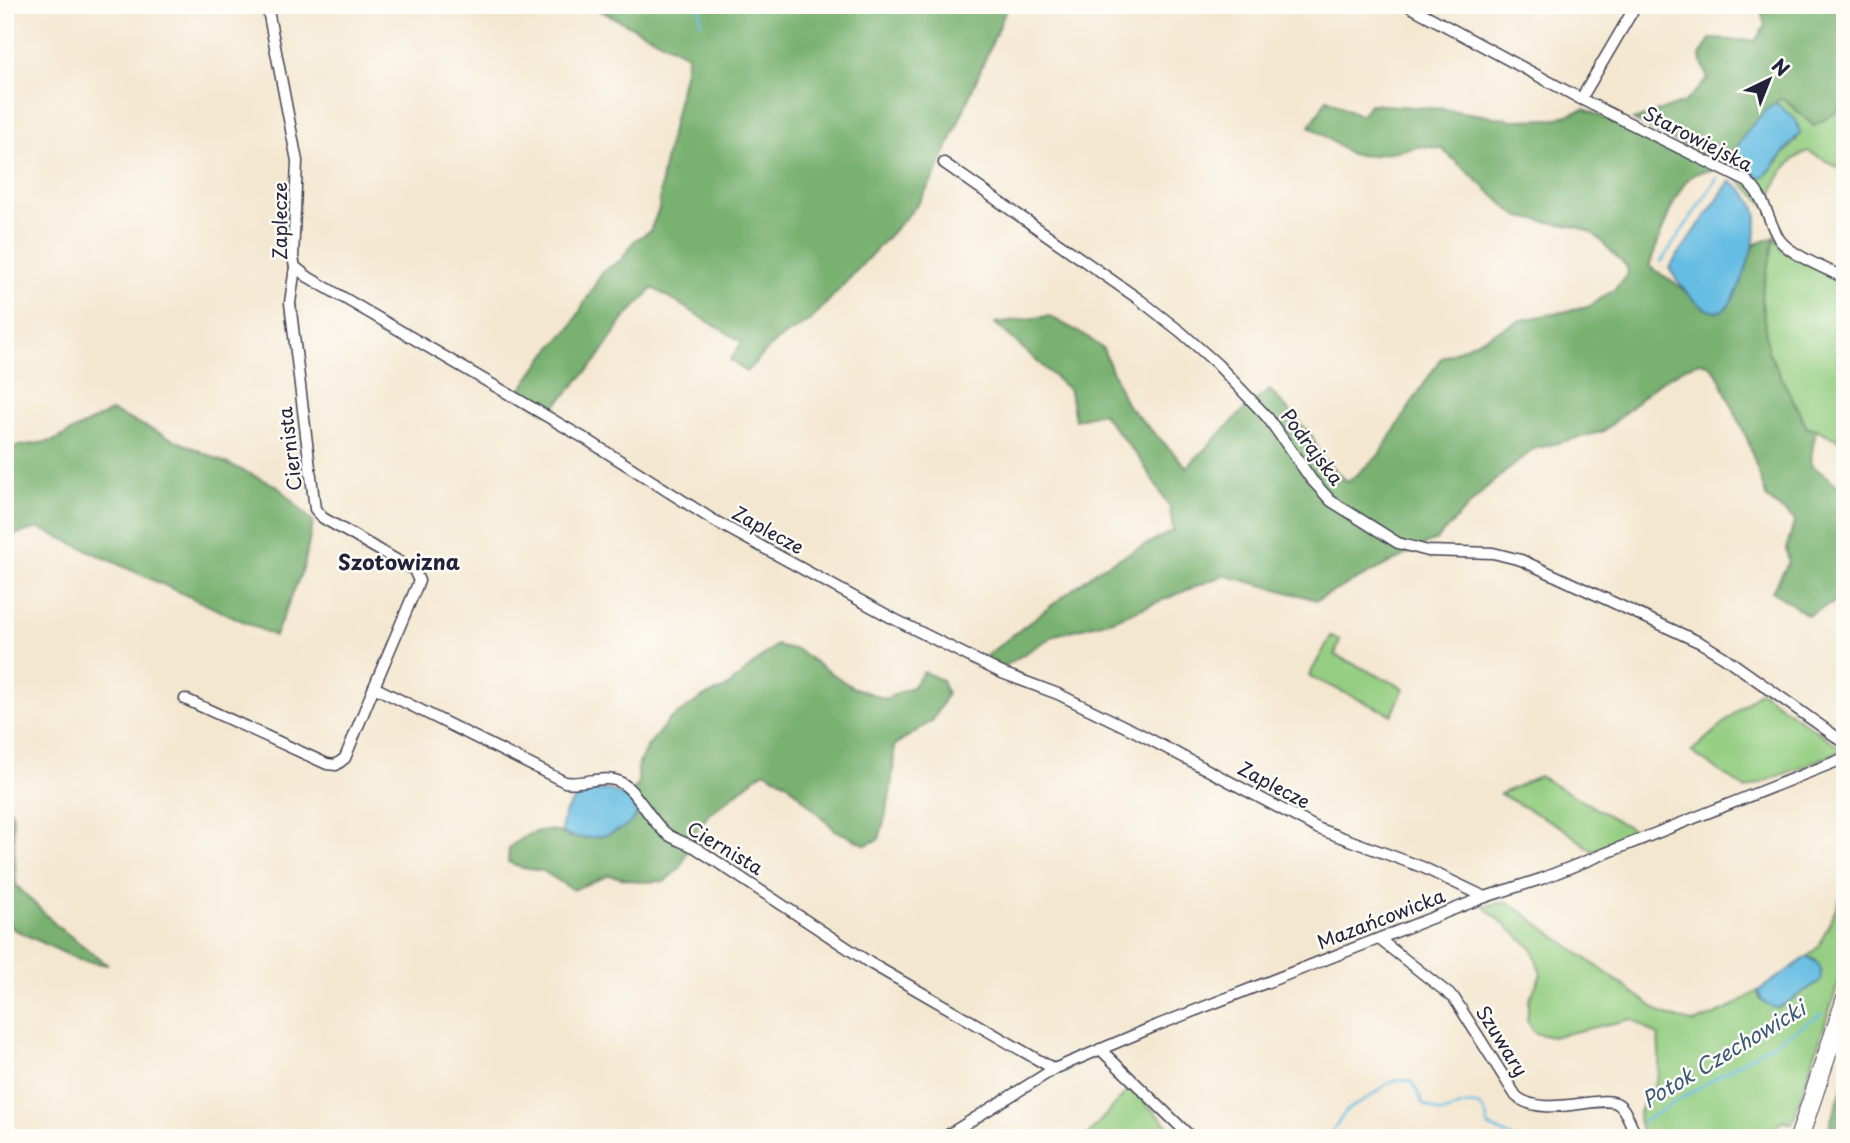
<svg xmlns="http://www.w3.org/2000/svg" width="1850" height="1143" viewBox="0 0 1850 1143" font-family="'Playpen Sans',sans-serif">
<rect width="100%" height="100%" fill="#fdfcf7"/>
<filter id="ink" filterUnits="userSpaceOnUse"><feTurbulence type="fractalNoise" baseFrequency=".0143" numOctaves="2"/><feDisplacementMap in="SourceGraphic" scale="14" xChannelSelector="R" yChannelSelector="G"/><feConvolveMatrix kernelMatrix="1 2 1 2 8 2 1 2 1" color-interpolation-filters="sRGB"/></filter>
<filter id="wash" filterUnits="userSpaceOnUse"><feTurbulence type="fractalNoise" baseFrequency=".00686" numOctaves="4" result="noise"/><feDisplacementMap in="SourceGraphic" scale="28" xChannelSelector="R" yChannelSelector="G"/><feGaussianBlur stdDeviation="1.57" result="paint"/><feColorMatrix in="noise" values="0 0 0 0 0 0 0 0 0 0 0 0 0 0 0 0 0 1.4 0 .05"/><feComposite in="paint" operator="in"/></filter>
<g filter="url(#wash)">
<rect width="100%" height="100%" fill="#f4e7d0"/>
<g fill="#95ce82" stroke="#5c785e" stroke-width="2">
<path d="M1779,99h5l30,27 31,-20v65l-37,-20c-18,7 -36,30 -36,51 0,5 2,12 3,17l-5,-10 -44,-41 3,-12 6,-7 1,13 4,5 25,9 31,-36 4,-7 -24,-30 -3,1z"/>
<path d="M1775,237l7,13 63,35v158l-29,-14 -9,-1 -39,-77 -7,-56z"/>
<path d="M1331,636l9,4 -5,15 69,33 -12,27 -83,-39z"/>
<path d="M1760,691l84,59 -98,39 -55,-37z"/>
<path d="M1539,776l100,57 -46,18 -32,-24 -61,-33z"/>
<path d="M1845,888v76l-53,159 -10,-3 -14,18h-124c-15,-33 2,-29 12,-57 5,-14 3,-29 2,-45l-26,-17 -81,18 -16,-4 -8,-12 2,-20 12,-27 -9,-26 -49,-42 25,-4 155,112 32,9 31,-13 32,-19 2,8 18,9 42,-27 -4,-21 -9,-3 12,-11z"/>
<path d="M1130,1088l51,50h-96z"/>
</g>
<g fill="#78b170" stroke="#4d6a56" stroke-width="2">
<path d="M589,5h419l-69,163 -21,36 -107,116 -35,21 -30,31 -16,-12 12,-18 -89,-54 -30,32 -26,40 -49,54 -31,-19 30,-42 24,-26 31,-55 19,-12 14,-20 15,-9 9,-22 3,-34 26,-120z"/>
<path d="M1760,5h85v101l-31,20 -30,-27h-5l-50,57 -3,12 -93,-48 52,-18 23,-23 -8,-23 10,-17 45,2 10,-15z"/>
<path d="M1327,99l34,17 8,-12 75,5 69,11 42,-1 30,-10 132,61c-8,1 -15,0 -22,4 -21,12 -36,69 -46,92l31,21 26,22 28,-12 21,-53 20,-7 -14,58 7,56 39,77 9,1 -6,35 35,27v106l-37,18 -36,-24 17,-29 -3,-13 9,-29 -28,-21 -19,-58 -21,-46 -10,-22 -9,-9 -8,-2 -16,6 -27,16 -53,47 -70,18 -46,37 -51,53 -120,61 -93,-25 -111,45 -58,15 -52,32 -17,-11 114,-88 73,-37 -3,-23 -30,-49 -38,-46 -27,7 -5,-29 -75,-68 54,-7 36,19 18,14 23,55 61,63 63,-63 20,-14 42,46 9,21 27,25 30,-26 62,-97 81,-39 67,-13 27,-18 13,-15 -1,-7 -34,-34 -16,-6 -57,-10 -8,-5 -70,-63 -19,-3 -54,10 -19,-2 -40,-28z"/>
<path d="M111,411l166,75 36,36 -9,44 -29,70 -236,-108 -34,9v-89l48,-7z"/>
<path d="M776,645l21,5 55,37 33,12 27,-12 12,-15 18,8 5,14 -14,26 -39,26c0,33 -5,61 -15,93l-13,6 -31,-15 -48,-47 -23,-12 -56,44 -17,24 -10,28 -16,14 -26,1 -30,-7 -36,15 -30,-19 -20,-3 -15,-6 1,-14c18,-16 39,-25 61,-10l64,-33 -7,-9 12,-12 -2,-16 9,-20 23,-28 34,-23 23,-9z"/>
<path d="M5,803l7,9 4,73 40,40 52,40 -29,-5 -74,-35z"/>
<path d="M1845,1080v30l-7,21 7,1v6h-20z"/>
</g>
<g fill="#66bde3" stroke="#44708f" stroke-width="2">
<path d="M1776,103l20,17 4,13 -35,43 -7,1 -22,-15c-5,-17 26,-50 40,-59z"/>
<path d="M1730,181c14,8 26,21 27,38 1,17 -19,88 -37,92 -19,5 -43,-30 -51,-43z"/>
<path d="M608,790c16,5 24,9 29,25 -12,20 -56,30 -75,17 -2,-15 8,-32 23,-39 6,-3 16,-2 23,-3z"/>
<path d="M1807,957c13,5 16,11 13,24l-42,27c-11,-1 -17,-6 -20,-17z"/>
</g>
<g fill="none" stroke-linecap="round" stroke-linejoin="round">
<g stroke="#66bde3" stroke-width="2.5">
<path d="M700,5l1,18"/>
<path d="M1661,262l56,-84"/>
<path d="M1642,1122l180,-108"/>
<path d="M1323,1138c12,-6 14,-15 22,-25 4,-6 13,-9 19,-12 19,-12 24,-26 49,-19l10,22 18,9c13,-3 37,-19 45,2 1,3 1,7 2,11l26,12"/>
<path d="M1613,1138l11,-7"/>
</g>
</g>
</g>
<g filter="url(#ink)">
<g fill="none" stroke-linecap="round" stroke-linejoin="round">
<defs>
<g id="street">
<path d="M267,5l30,156 -4,97 2,9 13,10 281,164 124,79 181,99 108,54 56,21 80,39 181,96 103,38 63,30"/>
<path d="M1407,5l174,94 167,83c18,17 19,37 31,57 10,15 49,31 66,39"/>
<path d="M1581,99l55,-94"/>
<path d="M944,163l196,137 41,32 36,32 51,54 43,61 20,22 67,42 30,8 65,2 28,7 180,83 23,14 121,86"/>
<path d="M295,267l-5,36 25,206 8,9 91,52 5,11 -45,106"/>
<path d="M185,699l142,65 9,1 9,-7 29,-71 191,95c16,3 33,-6 49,-2 21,4 35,41 53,54 8,6 20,9 29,14l174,115 184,106"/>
<path d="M1379,939l75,59 62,98c27,24 87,-3 102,8 9,6 14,24 19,34"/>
<path d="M1100,1049l92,89"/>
<path d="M943,1138l111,-69 104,-44 327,-128 56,-18 304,-121"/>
</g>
<path id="primary" d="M1799,1138l46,-137"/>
</defs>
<use href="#street" stroke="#424051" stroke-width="13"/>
<use href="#primary" stroke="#424051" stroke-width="20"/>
<use href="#street" stroke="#fff" stroke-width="10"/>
<use href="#primary" stroke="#fff" stroke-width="18"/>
</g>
</g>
<g text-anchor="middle" stroke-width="5" stroke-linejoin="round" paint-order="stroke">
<g font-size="19" fill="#22223b" stroke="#fdfcf7">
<text transform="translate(1698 139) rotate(27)" y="7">Starowiejska</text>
<text transform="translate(280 221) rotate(-90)" y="7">Zaplecze</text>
<text transform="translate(1312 447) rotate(53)" y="7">Podrajska</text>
<text transform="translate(290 449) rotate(-97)" y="7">Ciernista</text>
<text transform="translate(768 530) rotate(29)" y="7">Zaplecze</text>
<text transform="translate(1274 785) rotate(28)" y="7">Zaplecze</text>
<text transform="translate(725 848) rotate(31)" y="7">Ciernista</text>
<text transform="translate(1381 919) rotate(-21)" y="7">Mazańcowicka</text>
<text transform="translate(1502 1041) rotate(58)" y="7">Szuwary</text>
</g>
<g font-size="21" font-weight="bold" fill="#22223b" stroke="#fdfcf7">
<text x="399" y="570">Szotowizna</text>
</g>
<g font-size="21" font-style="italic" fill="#3a5876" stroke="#fdfcf7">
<text transform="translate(1724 1055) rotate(-31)" y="7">Potok Czechowicki</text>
</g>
</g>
<rect width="1850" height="1143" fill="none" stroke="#fdfcf7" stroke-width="28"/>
<g transform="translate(1769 80) rotate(43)" stroke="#fdfcf7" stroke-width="5" paint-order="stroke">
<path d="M0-5L12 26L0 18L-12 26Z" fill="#22223b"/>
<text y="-10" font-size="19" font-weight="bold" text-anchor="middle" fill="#22223b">N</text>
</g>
</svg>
